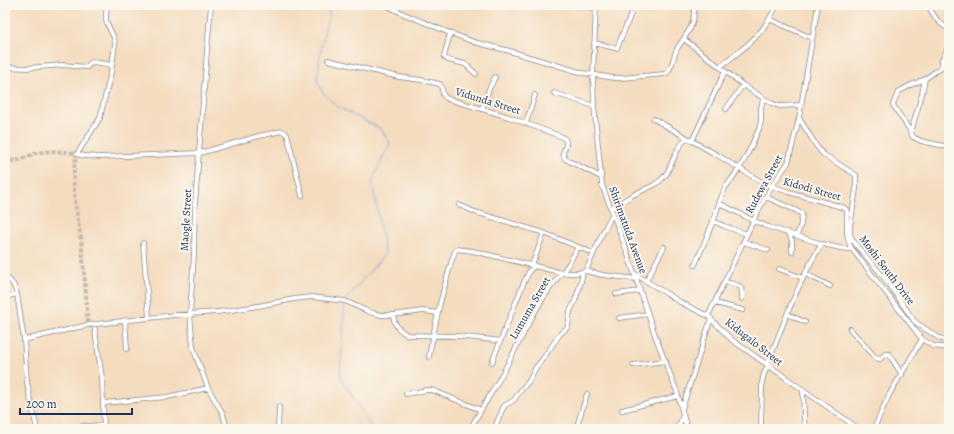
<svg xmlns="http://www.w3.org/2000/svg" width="954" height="434" font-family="Alegreya,serif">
	<rect width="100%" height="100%" fill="#fbf7ec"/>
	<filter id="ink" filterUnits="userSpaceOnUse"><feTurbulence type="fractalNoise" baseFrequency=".025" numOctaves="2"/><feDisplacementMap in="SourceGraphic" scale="8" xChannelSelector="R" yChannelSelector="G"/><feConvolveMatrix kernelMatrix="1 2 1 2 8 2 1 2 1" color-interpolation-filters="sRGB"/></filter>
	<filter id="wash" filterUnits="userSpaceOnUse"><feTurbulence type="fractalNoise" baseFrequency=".012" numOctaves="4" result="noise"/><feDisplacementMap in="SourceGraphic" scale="16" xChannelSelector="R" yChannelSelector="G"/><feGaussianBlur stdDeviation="0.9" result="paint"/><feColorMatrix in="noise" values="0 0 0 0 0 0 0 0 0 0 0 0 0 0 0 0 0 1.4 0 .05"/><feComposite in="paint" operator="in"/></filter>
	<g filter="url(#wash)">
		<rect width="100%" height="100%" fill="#f4dcbf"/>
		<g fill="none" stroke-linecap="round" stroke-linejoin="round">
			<path stroke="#73a3dd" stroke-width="1" d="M329,5V15L325,29L320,56L317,80L323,93L338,107L381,129L390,143L372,181L385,254L346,299
				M345,302L340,376L370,425L371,429"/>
		</g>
	</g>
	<g filter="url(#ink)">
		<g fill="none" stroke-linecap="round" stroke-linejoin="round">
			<path stroke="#c9b9ac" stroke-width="4" stroke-dasharray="4 2" stroke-linecap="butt" d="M5,162C10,161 16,161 21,159C25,158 29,156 33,154C45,150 65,151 77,154C69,183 77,210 81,239C84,268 86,296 88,325"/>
			<defs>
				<path id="street" d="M108,5L106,12V21L114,38L115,44L111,72L100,118L77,154L84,156L101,157L200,153L259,136L282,131C288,133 288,138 289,142L302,196
					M211,5L208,38L195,204L194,254L190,314L193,347L196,356L208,388L223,414L227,429
					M386,5L404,14L450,33L474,42L506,50L583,73L614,78H622L664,74L667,73C673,66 673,57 677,49C682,40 690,32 693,21C694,16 694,10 694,5
					M573,5L596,8
					M596,5L593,75L594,106L602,185L625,246L656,338L677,392L687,429
					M928,5C933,14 938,25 949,28
					M769,19L812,38
					M450,33L444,57L448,60L465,64L476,74
					M684,39L743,85L771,103L779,106L801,105
					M594,43L615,48H617L631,14
					M949,46L942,60V65L940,69L936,71L925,79L911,85L898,92L893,105L909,129L913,137L921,141L949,147
					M328,60L399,77L421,80L440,84C444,91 440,95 448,99L506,116L560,136L565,139L566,141V145L563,153L565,159L601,177
					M5,67L27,68L63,65L87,67L90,63L93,62L112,65
					M720,67C736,54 755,41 766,24C770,18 774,11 777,5
					M554,93L594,106
					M482,109L489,89L495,77
					M726,109L743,85
					M799,118L817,147L823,154L843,167L856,175V189L850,227V234L852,239L857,246L883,276L915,322L939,338L949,341
					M654,119L717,155L765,184L789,192L845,208L847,211C847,224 845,238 852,249L922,339L933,346L949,348
					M526,123L535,95
					M911,132L922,94L925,79
					M692,141L725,71
					M766,197L795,210L802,214L801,224L797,235
					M719,203L754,221L769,227L816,242L821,245
					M459,205L475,212L544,233L593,253
					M611,208L633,195L654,185L661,180L667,173L678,149L686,138
					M713,221L724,226L747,234
					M788,232L792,241V252
					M744,242L768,250
					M143,243L149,318
					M532,265L544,233
					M695,265L715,217L719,203L725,188L739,169L747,155L759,129L761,121V108L763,99
					M779,269L803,278
					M586,271L603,275L637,279
					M635,274L680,302L708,316L732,340L859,429
					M806,274L830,286
					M5,275L13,284L17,294L24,340L27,382L30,398L37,429
					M646,281L664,247
					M725,282C738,285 743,283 742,299
					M616,294L640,291
					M5,297L17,294
					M715,303L743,310
					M787,314L805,322
					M393,315C394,325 399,331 408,335L456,336L494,340L500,341
					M708,316L758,211L771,187L788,163L799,118L818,5
					M619,318L648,314
					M125,320L127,349
					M94,324L102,378L104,429
					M850,329L876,358L880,359L885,354H889L902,375
					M433,336L440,303L451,263L455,251L457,249L473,251L547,269L562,273L568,265L578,247
					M24,340L88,325L105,323L175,315L218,312L258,306L294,299L312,297L345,301L367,311L373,313L381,315H393L423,311L438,313
					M429,357L431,345L434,335
					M492,362L524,282L530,270L535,266
					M633,365L666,361
					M767,365C783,325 798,282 821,245L823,244C834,246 840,250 852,249
					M803,390L804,417L805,429
					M406,394L427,390H432L481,410
					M104,403L167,397L208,388
					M682,409L711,318
					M622,410L678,396
					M46,429L64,427L104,425
					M278,429L279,407
					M470,429C482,407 496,387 507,365C524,334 538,300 562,273H577L586,271L603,232L613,213
					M494,429L504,406L514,400L521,390L529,381L536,367L542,360L560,334L568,327L570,311L575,301L581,282L583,272
					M576,429L587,394
					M675,429L680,423L683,415
					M761,429L762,383C763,376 764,371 769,366
					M847,429L851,424
					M872,429L876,424L889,395L922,339"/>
			</defs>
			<use href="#street" stroke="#88868e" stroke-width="5.5"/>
			<use href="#street" stroke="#fff" stroke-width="4"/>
		</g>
	</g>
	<g text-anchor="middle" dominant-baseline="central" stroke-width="4" stroke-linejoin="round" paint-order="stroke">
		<g font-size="11" fill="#1b2f5e" stroke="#fbf7ec">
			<text transform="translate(488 101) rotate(17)">Vidunda Street</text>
			<text transform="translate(764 184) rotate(-61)">Rudewa Street</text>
			<text transform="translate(812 189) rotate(16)">Kidodi Street</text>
			<text transform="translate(186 220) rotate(-87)">Maogle Street</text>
			<text transform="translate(628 230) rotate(70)">Shirimatuda Avenue</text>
			<text transform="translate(887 270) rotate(53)">Moshi South Drive</text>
			<text transform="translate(530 308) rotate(-60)">Lumuma Street</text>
			<text transform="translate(754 342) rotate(38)">Kidugalo Street</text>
		</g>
	</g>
	<rect width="954" height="434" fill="none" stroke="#fbf7ec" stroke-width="20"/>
	<path d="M20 408v6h112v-6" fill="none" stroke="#1b2f5e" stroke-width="2"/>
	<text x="26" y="408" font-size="12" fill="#1b2f5e" stroke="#fbf7ec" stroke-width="3" paint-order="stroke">200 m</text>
</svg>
